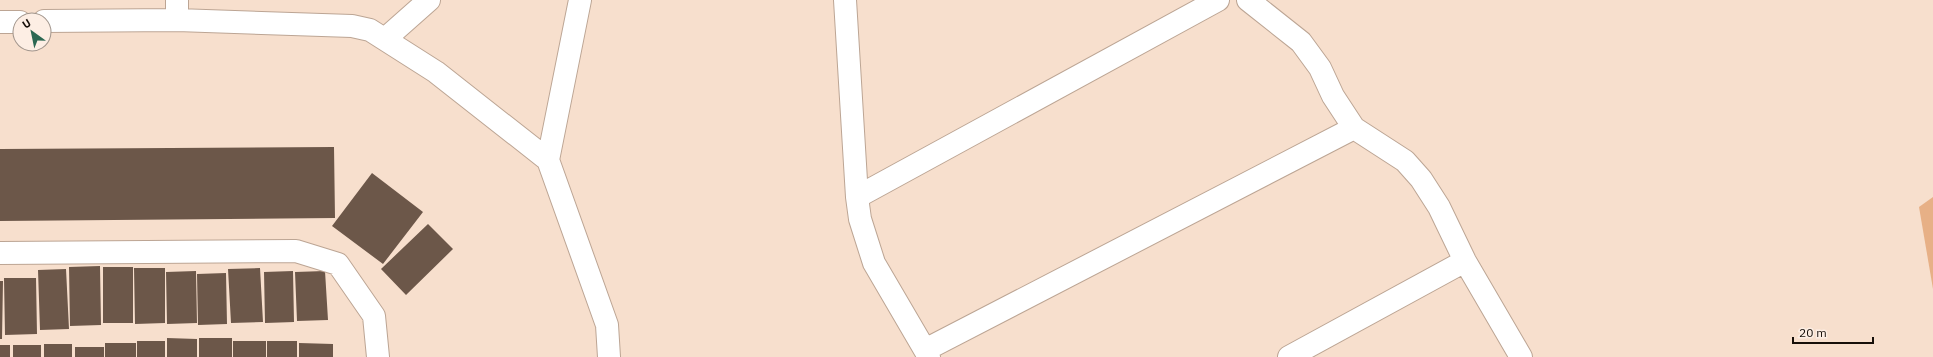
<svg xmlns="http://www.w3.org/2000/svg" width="1933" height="357" font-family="'IBM Plex Sans',sans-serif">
	<rect width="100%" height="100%" fill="#f7dfcd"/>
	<path fill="#e7b086" d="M1933,197V289L1919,207Z"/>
	<path fill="#6c5749" d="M334,147L335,218L0,221V149Z
		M372,173L423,212L383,264L332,226Z
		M428,224L453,249L406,295L381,269Z
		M100,266L101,325L70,326L69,267Z
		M103,267H133V323H103Z
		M134,268H165V323L135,324Z
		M260,268L263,322L231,323L228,269Z
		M66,269L69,329L40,330L38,270Z
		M196,271L197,323L167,324L166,272Z
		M293,271L294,322L265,323L264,272Z
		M325,271L328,320L297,321L295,272Z
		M226,273L227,324L198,325L197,274Z
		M4,278H36L37,334L5,335Z
		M0,281H3L2,339H0Z
		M167,338L197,339V357H167Z
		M199,338H232V357H199Z
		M137,341H165V357H137Z
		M233,341H266V357H233Z
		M267,341H297V357H267Z
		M105,343H136V357H105Z
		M299,343L333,344V357H299Z
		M44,344H72V357H44Z
		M0,345H10V357H0Z
		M13,345H41V357H13Z
		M75,347H104V357H75Z"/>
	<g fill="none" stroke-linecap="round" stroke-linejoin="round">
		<defs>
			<path id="street" d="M845,0L857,197L860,219L874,263L929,357
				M1248,0L1301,42L1320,68L1333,96L1354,128L1405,161L1421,179L1439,207L1465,261L1521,357
				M177,20V0
				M44,21L177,20L352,26L370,30L436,72L548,160L607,325L609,357
				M0,22H20
				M385,39L429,0
				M548,160L580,0
				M857,197L1218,0
				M0,253L296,251L338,264L374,316L378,357
				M925,350L1354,128
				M1289,357L1465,261"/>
		</defs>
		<use href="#street" stroke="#bca594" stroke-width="24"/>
		<use href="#street" stroke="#fff" stroke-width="22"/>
	</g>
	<g transform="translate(32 32) rotate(327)"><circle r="19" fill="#fdeee4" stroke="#a1958c"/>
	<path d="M0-3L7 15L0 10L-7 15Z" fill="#2c6852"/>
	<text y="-6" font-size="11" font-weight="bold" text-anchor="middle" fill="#160f09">U</text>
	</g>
	<path d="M1793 337v6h80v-6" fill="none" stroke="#160f09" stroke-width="2"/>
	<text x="1799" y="337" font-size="12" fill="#160f09" stroke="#fdeee4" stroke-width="3" paint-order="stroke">20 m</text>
</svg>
